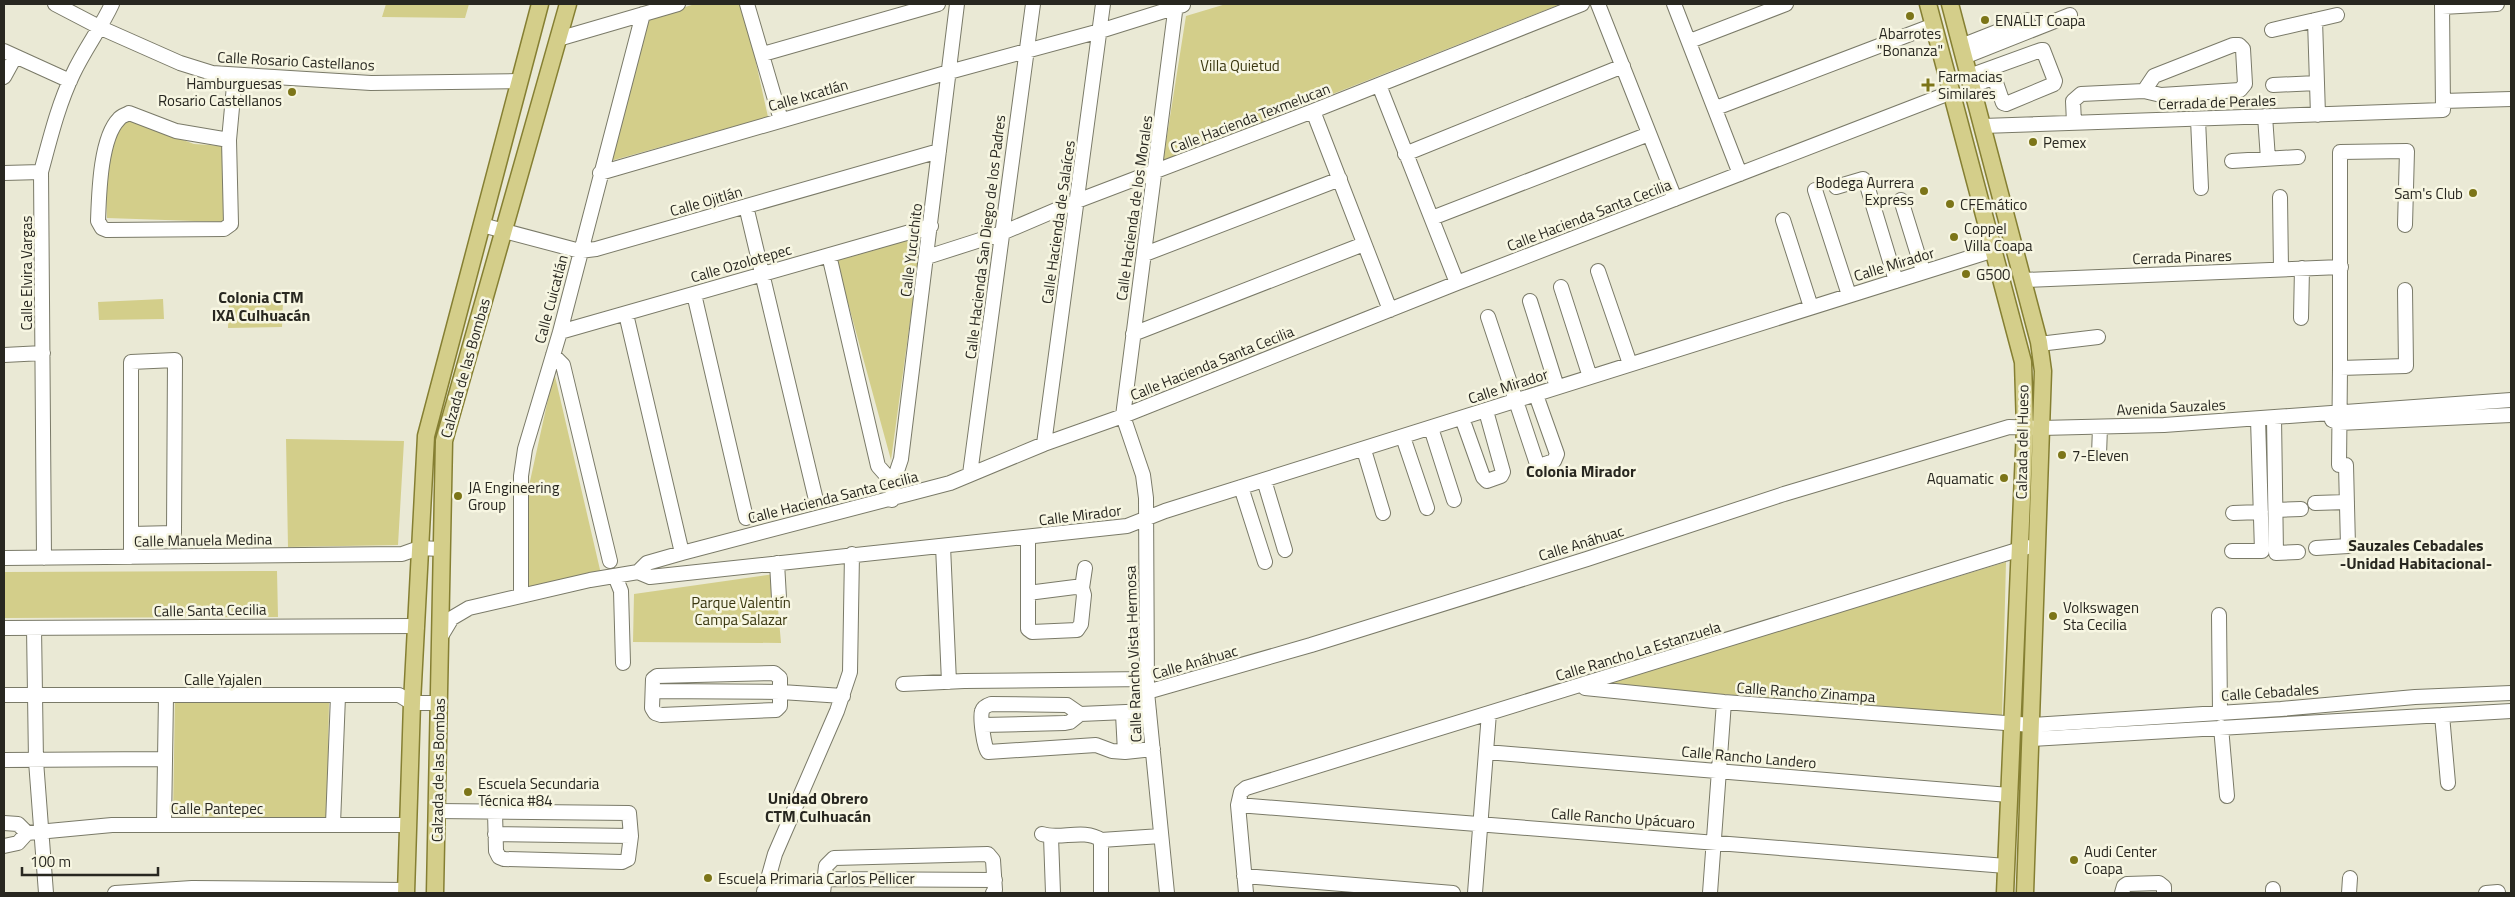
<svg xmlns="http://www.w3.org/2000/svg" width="2515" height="897" font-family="'Titillium Web',sans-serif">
	<rect width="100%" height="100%" fill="#eae9d5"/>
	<path fill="#d3ce8a" d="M386,4H469L465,18L382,17Z
		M695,4H743L768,117L607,162L646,19Z
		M1226,4H1561L1163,161L1186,16Z
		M131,121L194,144L223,146V222L107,218C105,180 108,160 121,124Z
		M919,235V256L891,460L836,259Z
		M163,299L164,319L99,320L98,302Z
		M229,301H283L282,327L228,328Z
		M554,372L601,574L526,589L525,504Z
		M286,439L404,441L398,545L288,547Z
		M2006,562L2002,718L1605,684Z
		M277,571L278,617L4,618V572Z
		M775,574L781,643L633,642L634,594Z
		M175,697L329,700L327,819L173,816Z"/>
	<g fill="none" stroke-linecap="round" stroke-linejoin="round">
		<defs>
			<path id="minor" d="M55,4L101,28L180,63L212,73L371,83L520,81
				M747,4L781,120
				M1598,4L1675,199
				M1674,4L1740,174
				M2442,7L2497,4
				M2315,20L2318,115
				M2272,30L2337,15
				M558,39L678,4
				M1690,41L1786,4
				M1961,46L2027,20
				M4,51L70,81
				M763,54L938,4
				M1964,57L2070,15
				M1969,76L2041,50H2043L2055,81L2054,84L2006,104L2003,103L1991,68
				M4,77L15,57
				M1379,85L1457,283
				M2273,85L2317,83
				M1972,86L1994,77
				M2443,101L2511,99
				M1716,108L1934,25
				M1313,111L1390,310
				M2265,116L2268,159
				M2198,119L2201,188
				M2074,123L2073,101L2081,94L2144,91L2161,95L2240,90L2245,84L2243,49L2239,45H2233L2154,76L2144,91
				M1983,126L2443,110L2442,4
				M229,140L176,131L129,113C126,115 121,116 119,119C100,138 99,195 98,221L102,228L107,230L224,229L231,224L229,140L235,75
				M1405,154L1623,66
				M2232,161L2298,157
				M4,173L41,172
				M600,173L949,72L1100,31L1183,5
				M1836,187L1863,179L1866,182L1896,281
				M1815,190L1849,295
				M2280,197L2281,269
				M1901,200L1923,271
				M746,206L816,500
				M1432,218L1649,134
				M1783,220L1811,307
				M482,225L580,251L596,249L939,151
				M2405,225L2407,151L2340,152V368L2406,366L2405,290
				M1145,254L1340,179
				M829,255L878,466L893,483
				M927,257L1002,233L1077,201L1313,111L1582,4
				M1598,271L1630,364
				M2023,280L2341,267
				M1561,287L1590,377
				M694,294L746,518
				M1530,301L1557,387
				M626,314L682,553
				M1488,317L1537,464L1542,465L1554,461L1557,454L1536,395
				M2301,318L2302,268
				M560,332L931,226
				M1133,334L1364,244
				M2039,344L2098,337
				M4,355L43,353
				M553,355L563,365L610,561
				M1462,418L1483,477L1487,481L1501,476L1503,472L1486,411
				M2274,418L2276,553L2298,552
				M2332,420L2339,423L2511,415
				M1431,428L1454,500
				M1403,437L1427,508
				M1044,444L1103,4
				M1364,450L1383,513
				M2099,455L2100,427
				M970,474L1033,4
				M1264,480L1285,550
				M1241,487L1265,562
				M892,500L893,483L901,459L957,4
				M2315,503L2347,502
				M2276,510L2301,509
				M2233,513L2261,512
				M943,546L949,682
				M2316,548L2348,546L2346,465H2339L2340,368
				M2232,551H2262L2258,419
				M131,557V362L175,360L174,533L131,534
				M4,558L402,554L419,548L441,549
				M44,558L41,172C50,139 58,105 73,74C84,50 101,28 112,4
				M777,563L779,598
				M638,572L650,577L1127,526L1165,511L1994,250
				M615,576L621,591L623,663
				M1082,588L1085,568
				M1028,593L1075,587L1082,588L1084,595L1081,624L1077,630L1032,632L1028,629V538
				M521,595V476L525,449L560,332L643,14
				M2219,615L2220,713
				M4,628L417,626
				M34,628L36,761L46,893
				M440,638L452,618L469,608L590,580L638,572L647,563L682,553L950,483L1044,444L1123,416L1457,283L1952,92
				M774,673L780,678V706L776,710L661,715L655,713L652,708L653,679L657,676Z
				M903,684L964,681L1147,679
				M1585,688L1724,702L2032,725L2281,709L2415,697L2511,693
				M653,691L781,692L843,696
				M1147,692L1311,645L1587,559L1784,494L2009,427L2041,428L2164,425L2511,400
				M4,695H399L412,703H439
				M1123,714L1125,752L1112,751L1096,745L988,752C984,748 980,718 982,711C983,707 988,705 991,704L1067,705L1080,714L1149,711
				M2442,715L2448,783
				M983,725L1065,723L1070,722L1080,714
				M2221,727L2227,796
				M2031,739L2511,711
				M1125,752L1153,749
				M1486,752L2009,795
				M4,760L164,759
				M1238,805L2006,866
				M437,811L629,813L631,836L628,859L622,862L504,859L499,857L496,851L495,812
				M4,823L18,824L27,833
				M164,824L166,696
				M333,824L338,696
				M495,834L631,836
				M1042,834C1060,840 1084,828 1101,840L1161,836
				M1051,837L1053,893
				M4,846L18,843L27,833L112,825H407
				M1244,876L1453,893
				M824,879L995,880
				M764,891L822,889
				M115,893L192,888L406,890
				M764,893L775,854L837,711L850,672L852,554
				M823,893L826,866L834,858L988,854L993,860L995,890L993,893
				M1101,893V840
				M1167,893L1147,692L1146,498L1143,475L1123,416L1176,4
				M1246,893L1238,805L1241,792L1246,788L2027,547
				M1475,893L1489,713
				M1710,893L1724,702
				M2122,893L2124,886L2127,884L2159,883L2164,887V893
				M2273,893V889
				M2349,893L2350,878
				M2486,893L2498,892"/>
			<path id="major" d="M1928,4L2023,362L2025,428L2005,893
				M1950,4L2039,342L2043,371L2025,893
				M406,893L412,703L426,436L540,4
				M435,893L444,441L568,4"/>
		</defs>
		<use href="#minor" stroke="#7a7a68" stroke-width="16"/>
		<use href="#major" stroke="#857f32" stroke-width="19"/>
		<use href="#minor" stroke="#fff" stroke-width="14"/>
		<use href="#major" stroke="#d4ce8a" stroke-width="16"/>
	</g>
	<g fill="#7c7518" stroke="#f7f6e2" stroke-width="2">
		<circle cx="1910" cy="16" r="5"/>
		<circle cx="1985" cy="20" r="5"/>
		<path d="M1925.5 77.5h5v5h5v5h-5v5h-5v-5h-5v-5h5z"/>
		<circle cx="292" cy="92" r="5"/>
		<circle cx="2033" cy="142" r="5"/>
		<circle cx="1924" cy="191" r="5"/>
		<circle cx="2473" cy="193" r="5"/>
		<circle cx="1950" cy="204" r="5"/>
		<circle cx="1954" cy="237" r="5"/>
		<circle cx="1966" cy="274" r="5"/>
		<circle cx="2062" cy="455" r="5"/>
		<circle cx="2004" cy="478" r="5"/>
		<circle cx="458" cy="496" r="5"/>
		<circle cx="2053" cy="616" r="5"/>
		<circle cx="468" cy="792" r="5"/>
		<circle cx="2074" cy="860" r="5"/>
		<circle cx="708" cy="878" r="5"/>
	</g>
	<g text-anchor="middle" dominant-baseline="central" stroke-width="5" stroke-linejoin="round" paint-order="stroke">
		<g font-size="15" fill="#282720" stroke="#f7f6e2" text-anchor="start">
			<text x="1995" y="20">ENALLT Coapa</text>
			<text x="1910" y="33" text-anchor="middle">Abarrotes<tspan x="1910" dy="17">"Bonanza"</tspan></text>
			<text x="1938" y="76">Farmacias<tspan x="1938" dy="17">Similares</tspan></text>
			<text x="282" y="83" text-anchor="end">Hamburguesas<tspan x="282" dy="17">Rosario Castellanos</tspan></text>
			<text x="2043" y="142">Pemex</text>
			<text x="1914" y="182" text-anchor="end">Bodega Aurrera<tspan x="1914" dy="17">Express</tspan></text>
			<text x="2463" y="193" text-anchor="end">Sam's Club</text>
			<text x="1960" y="204">CFEmático</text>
			<text x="1964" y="228">Coppel<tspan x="1964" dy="17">Villa Coapa</tspan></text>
			<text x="1976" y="274">G500</text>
			<text x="2072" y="455">7-Eleven</text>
			<text x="1994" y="478" text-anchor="end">Aquamatic</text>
			<text x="468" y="487">JA Engineering<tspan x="468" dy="17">Group</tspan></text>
			<text x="2063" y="607">Volkswagen<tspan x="2063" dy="17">Sta Cecilia</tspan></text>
			<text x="478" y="783">Escuela Secundaria<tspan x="478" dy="17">Técnica #84</tspan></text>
			<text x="2084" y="851">Audi Center<tspan x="2084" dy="17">Coapa</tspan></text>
			<text x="718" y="878">Escuela Primaria Carlos Pellicer</text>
		</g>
		<g font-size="15" fill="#282720" stroke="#f7f6e2">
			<text transform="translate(296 61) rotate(3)">Calle Rosario Castellanos</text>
			<text transform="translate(808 95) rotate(-16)">Calle Ixcatlán</text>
			<text transform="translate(2217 102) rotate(-2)">Cerrada de Perales</text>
			<text transform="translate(1250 118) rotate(-21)">Calle Hacienda Texmelucan</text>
			<text transform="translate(706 201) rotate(-16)">Calle Ojitlán</text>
			<text transform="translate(1134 208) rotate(-82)">Calle Hacienda de los Morales</text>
			<text transform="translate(1589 215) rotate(-21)">Calle Hacienda Santa Cecilia</text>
			<text transform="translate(1058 222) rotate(-82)">Calle Hacienda de Salaíces</text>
			<text transform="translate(985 237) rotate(-83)">Calle Hacienda San Diego de los Padres</text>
			<text transform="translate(911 250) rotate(-83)">Calle Yucuchito</text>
			<text transform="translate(2182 257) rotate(-2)">Cerrada Pinares</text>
			<text transform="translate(741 263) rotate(-16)">Calle Ozolotepec</text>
			<text transform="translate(1894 264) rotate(-17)">Calle Mirador</text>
			<text transform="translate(26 273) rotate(-90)">Calle Elvira Vargas</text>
			<text transform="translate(551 299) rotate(-75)">Calle Cuicatlán</text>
			<text transform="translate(1212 363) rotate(-22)">Calle Hacienda Santa Cecilia</text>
			<text transform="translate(465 368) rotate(-74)">Calzada de las Bombas</text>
			<text transform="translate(1508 386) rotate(-18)">Calle Mirador</text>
			<text transform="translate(2171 407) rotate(-3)">Avenida Sauzales</text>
			<text transform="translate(2022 442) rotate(-89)">Calzada del Hueso</text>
			<text transform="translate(833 497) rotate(-14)">Calle Hacienda Santa Cecilia</text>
			<text transform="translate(1080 515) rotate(-7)">Calle Mirador</text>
			<text transform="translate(203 540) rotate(-1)">Calle Manuela Medina</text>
			<text transform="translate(1581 543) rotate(-17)">Calle Anáhuac</text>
			<text transform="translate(210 610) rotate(-1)">Calle Santa Cecilia</text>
			<text transform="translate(1638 651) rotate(-17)">Calle Rancho La Estanzuela</text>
			<text transform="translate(1133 654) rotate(-92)">Calle Rancho Vista Hermosa</text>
			<text transform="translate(1195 662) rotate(-16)">Calle Anáhuac</text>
			<text x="223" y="679">Calle Yajalen</text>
			<text transform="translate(1806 692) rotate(4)">Calle Rancho Zinampa</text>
			<text transform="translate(2270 692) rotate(-4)">Calle Cebadales</text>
			<text transform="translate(1749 757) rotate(5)">Calle Rancho Landero</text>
			<text transform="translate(438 770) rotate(-89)">Calzada de las Bombas</text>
			<text x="217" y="808">Calle Pantepec</text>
			<text transform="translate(1623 818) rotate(4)">Calle Rancho Upácuaro</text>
		</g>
		<g font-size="15" fill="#3a3710" stroke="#f7f6e2">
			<text x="1240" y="65">Villa Quietud</text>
			<text x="741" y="602">Parque Valentín<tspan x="741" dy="17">Campa Salazar</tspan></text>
		</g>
		<g font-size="16" font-weight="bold" fill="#282720" stroke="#f7f6e2">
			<text x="261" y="297">Colonia CTM<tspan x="261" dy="18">IXA Culhuacán</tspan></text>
			<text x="1581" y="471">Colonia Mirador</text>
			<text x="2416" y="545">Sauzales Cebadales<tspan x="2416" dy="18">-Unidad Habitacional-</tspan></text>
			<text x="818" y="798">Unidad Obrero<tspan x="818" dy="18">CTM Culhuacán</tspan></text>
		</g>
	</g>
	<rect width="2515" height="897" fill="none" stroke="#282720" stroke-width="10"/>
	<path d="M22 867v8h136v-8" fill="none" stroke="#282720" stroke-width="2.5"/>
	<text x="30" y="867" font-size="15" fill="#282720" stroke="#f7f6e2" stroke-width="4" paint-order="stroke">100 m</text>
</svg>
